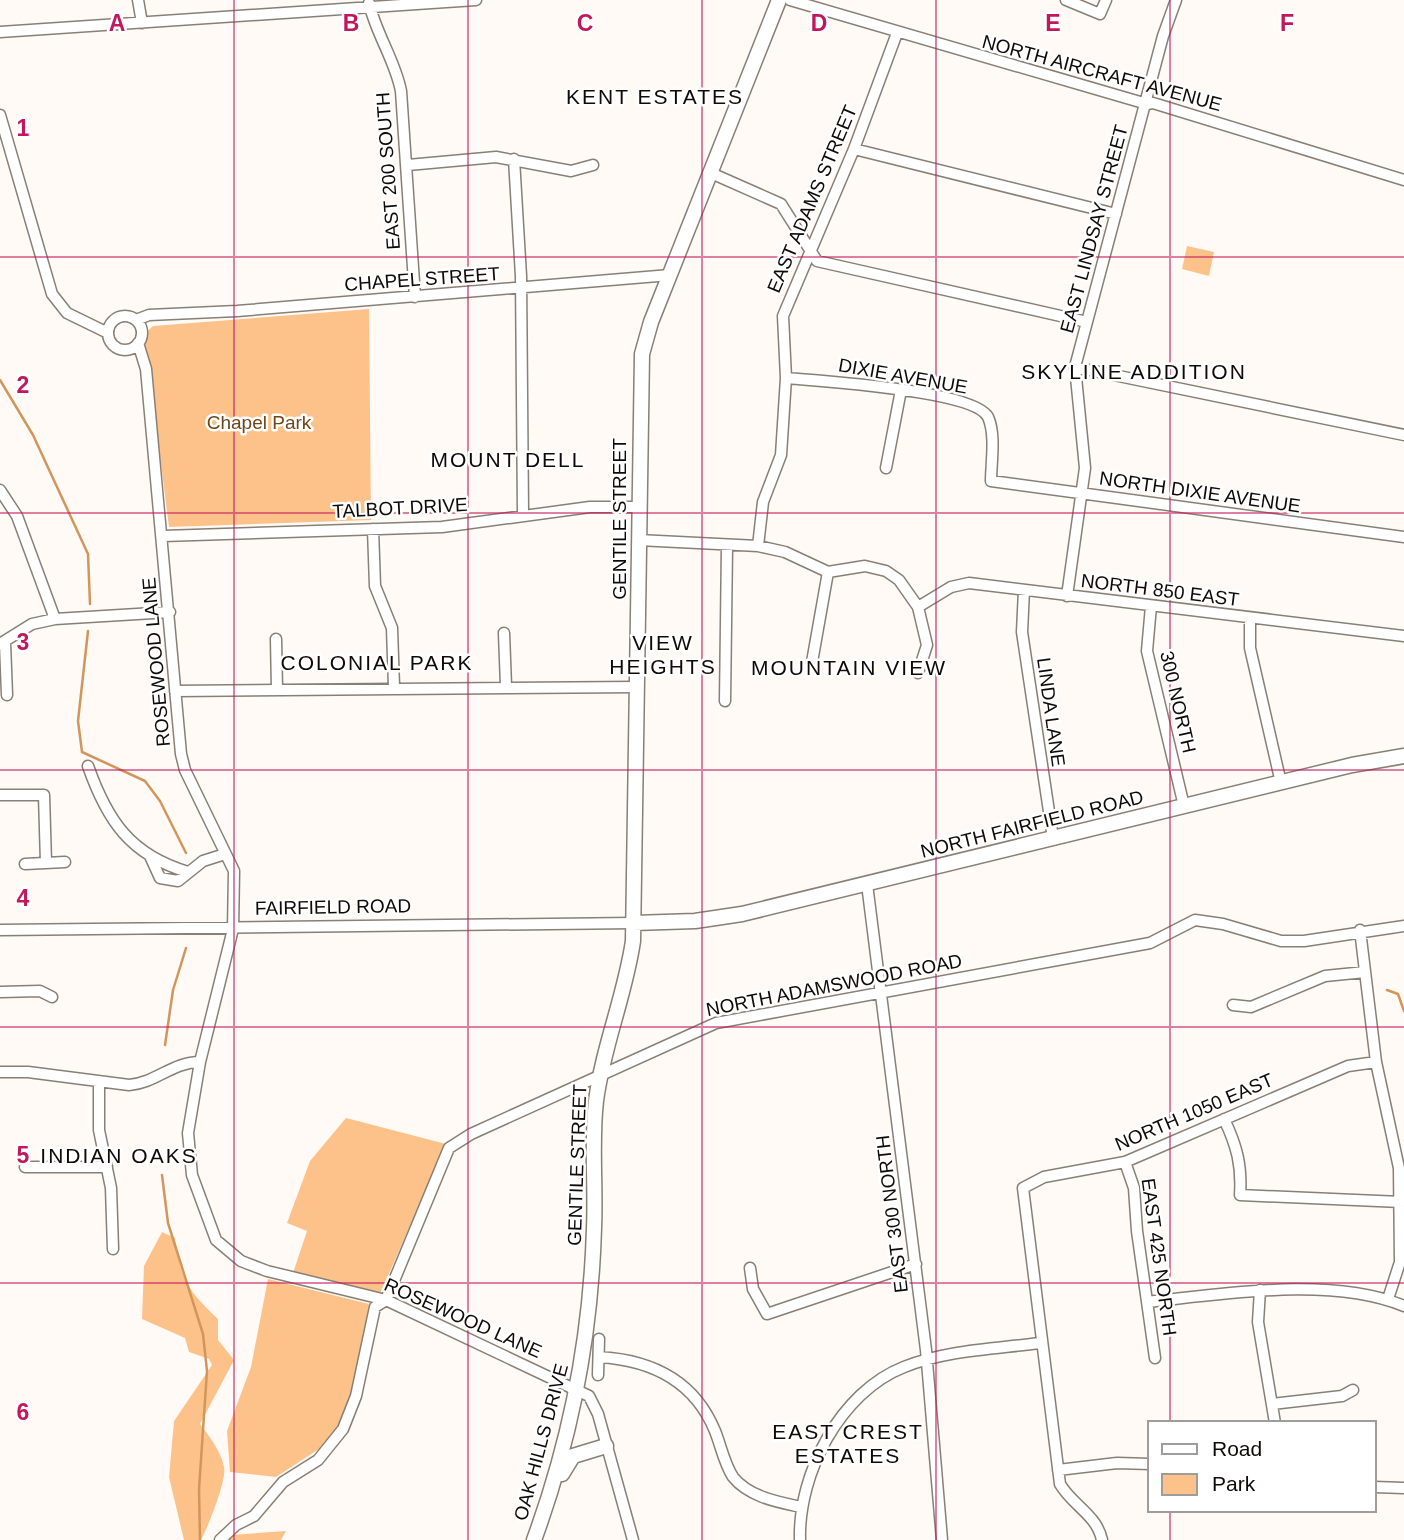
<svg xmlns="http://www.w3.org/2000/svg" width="1404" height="1540" font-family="Helvetica,sans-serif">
	<rect width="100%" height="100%" fill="#fffaf6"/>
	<path fill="#fdc28a" d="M1187,246L1214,252L1209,276L1182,269Z
		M369,309L371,520L169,527L149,369L140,344L142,336L153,326Z
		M346,1118L446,1144L380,1294L293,1273L307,1231L287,1223L310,1161Z
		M162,1232L175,1238C181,1281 187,1289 218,1319V1340L234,1360L200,1424C209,1436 221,1451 224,1467C227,1480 208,1527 201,1540H184L169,1477L174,1421L212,1365L209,1359L189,1352L185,1338L142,1319L144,1266Z
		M268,1279L369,1304L356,1381L338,1427L328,1443L276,1477L230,1472L227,1431L251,1367Z
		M286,1531L281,1540H225L231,1535Z"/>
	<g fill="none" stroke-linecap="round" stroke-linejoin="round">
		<path stroke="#d1965b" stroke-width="2.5" d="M0,380L33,435L88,554L90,604
			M88,631L78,721L82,752L145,781L160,801L186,853
			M1387,990L1398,994L1404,1011
			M165,1045L173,990L186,948
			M162,1175L168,1223L203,1334L207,1371L199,1489L200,1540"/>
		<defs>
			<path id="minor" d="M138,0L142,23
				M790,0L1147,104L1153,103L1404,180
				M1066,0L1100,14L1106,0
				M369,3C376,34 395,60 401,91L415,297
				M0,32L476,0
				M0,115L52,294L67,313L108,333
				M854,149L1116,214
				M514,159L521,276L523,514
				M408,165L496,157L571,171L593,165
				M711,173L781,204L817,261L1087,322
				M108 333a17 17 0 1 1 34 0a17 17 0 1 1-34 0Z
				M136,320L149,315L237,311L670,275
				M138,343L146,369L181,754L185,770L234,871L233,929L200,1062L188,1133L192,1175L216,1240L241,1261L267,1271L386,1300L589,1396L598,1414L633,1540
				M1075,367L1404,435
				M786,378C819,381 974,390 988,417C996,435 991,463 991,481L1404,537
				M886,468L901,390
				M0,490L17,516L55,619
				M373,529L375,586L392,628L394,687
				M163,536L442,527L590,507H638
				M638,540L758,546L785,552L828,572L865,566L886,571L899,580L918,607L927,645L918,673
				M758,546L763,502L781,455L786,378L783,316L854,149L897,33
				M1024,590L1022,632L1053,838
				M1067,596L1085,468L1075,367L1163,36L1176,0
				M1151,606L1147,651L1184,806
				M918,607L951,587L969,583L1404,636
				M1250,619V648L1281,783
				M504,633L506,686
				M276,639L277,690
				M5,643L7,695
				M0,644L32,624L55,619L170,612
				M812,662L828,572
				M175,691L637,687
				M725,701L727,546
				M88,766C107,820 130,855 188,872
				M0,795H44L46,863
				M150,856L160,878L178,881L203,861L225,854
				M25,864L65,862
				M867,884L926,1350L942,1540
				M0,930L634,923
				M1360,930L1376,1062L1399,1168L1400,1262L1388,1299
				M0,992L40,991L52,997
				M1233,1005L1251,1007L1325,976L1365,972
				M0,1072H28L129,1085C156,1083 172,1062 200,1062
				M99,1082V1130L111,1188L113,1249
				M1224,1119C1237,1146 1242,1166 1240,1195L1401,1202
				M1125,1162L1134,1188L1137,1231L1155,1358
				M25,1167H107
				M750,1268L753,1289L767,1314L916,1264
				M1260,1290L1258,1322L1275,1423
				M1147,1302C1224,1294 1331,1276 1404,1306
				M599,1357C651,1360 694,1380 715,1431C721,1446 724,1463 733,1477C749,1497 778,1502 801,1507
				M598,1375L599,1339
				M1272,1404L1342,1396L1353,1390
				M1058,1470L1117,1463L1150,1464
				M1374,1487L1404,1488
				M220,1540L236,1525L254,1516L283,1482L318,1460L343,1429L356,1396L375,1307L386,1300L449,1148L471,1134L716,1023L1150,943L1195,920L1223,924L1281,941H1304L1404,926
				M800,1540C798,1474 840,1392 904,1367C947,1350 995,1349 1040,1343
				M1102,1540C1097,1515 1072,1505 1060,1484L1023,1188L1044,1177L1125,1162L1348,1066L1376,1062"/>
			<path id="major" d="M634,923L695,921L742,914L1352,765L1404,756
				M562,1474L573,1456L606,1446
				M534,1540C571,1439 591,1336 594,1228C596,1186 591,1143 596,1101C603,1046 625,996 633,941L642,354L651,322L779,0"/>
		</defs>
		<use href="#minor" stroke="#897f75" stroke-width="13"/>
		<use href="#major" stroke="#897f75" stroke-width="17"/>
		<use href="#minor" stroke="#fff" stroke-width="10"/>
		<use href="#major" stroke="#fff" stroke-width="14"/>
	</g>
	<path fill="none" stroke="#c2185b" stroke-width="2" stroke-opacity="0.55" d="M234,0V1540M468,0V1540M702,0V1540M936,0V1540M1170,0V1423M0,257H1404M0,513H1404M0,770H1404M0,1027H1404M0,1283H1404M1170,1510V1540"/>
	<g text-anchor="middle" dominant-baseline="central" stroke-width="5" stroke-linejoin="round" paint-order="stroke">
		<g font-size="19" fill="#0e0a07" stroke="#fff">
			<text transform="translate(1102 73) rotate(15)">NORTH AIRCRAFT AVENUE</text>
			<text transform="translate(388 171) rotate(-94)">EAST 200 SOUTH</text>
			<text transform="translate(812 199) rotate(-67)">EAST ADAMS STREET</text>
			<text transform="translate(1094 229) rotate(-75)">EAST LINDSAY STREET</text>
			<text transform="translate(422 279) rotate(-4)">CHAPEL STREET</text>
			<text transform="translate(903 376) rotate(10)">DIXIE AVENUE</text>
			<text transform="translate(1200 492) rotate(8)">NORTH DIXIE AVENUE</text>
			<text transform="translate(400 508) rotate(-3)">TALBOT DRIVE</text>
			<text transform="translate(619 519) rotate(-90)">GENTILE STREET</text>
			<text transform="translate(1160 590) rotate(7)">NORTH 850 EAST</text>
			<text transform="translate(156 662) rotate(-95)">ROSEWOOD LANE</text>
			<text transform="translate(1178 702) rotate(77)">300 NORTH</text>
			<text transform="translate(1051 712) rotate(82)">LINDA LANE</text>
			<text transform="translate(1032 824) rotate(-14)">NORTH FAIRFIELD ROAD</text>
			<text transform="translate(333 907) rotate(-1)">FAIRFIELD ROAD</text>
			<text transform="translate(834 985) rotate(-11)">NORTH ADAMSWOOD ROAD</text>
			<text transform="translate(1194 1112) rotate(-23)">NORTH 1050 EAST</text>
			<text transform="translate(577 1165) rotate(-88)">GENTILE STREET</text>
			<text transform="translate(892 1214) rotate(-97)">EAST 300 NORTH</text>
			<text transform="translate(1159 1257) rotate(82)">EAST 425 NORTH</text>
			<text transform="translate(463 1318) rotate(24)">ROSEWOOD LANE</text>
			<text transform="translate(541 1442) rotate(-75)">OAK HILLS DRIVE</text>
		</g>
		<g font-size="19" fill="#6e461a" stroke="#fff">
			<text x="259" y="422">Chapel Park</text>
		</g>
		<g font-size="21" letter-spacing="2" fill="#0e0a07" stroke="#fff">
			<text x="655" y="96">KENT ESTATES</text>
			<text x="1134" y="371">SKYLINE ADDITION</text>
			<text x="508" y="459">MOUNT DELL</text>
			<text x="663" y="642">VIEW<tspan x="663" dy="24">HEIGHTS</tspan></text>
			<text x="377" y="662">COLONIAL PARK</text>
			<text x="849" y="667">MOUNTAIN VIEW</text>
			<text x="119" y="1155">INDIAN OAKS</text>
			<text x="848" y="1431">EAST CREST<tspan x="848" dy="24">ESTATES</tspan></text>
		</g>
	</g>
	<g font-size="23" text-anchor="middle" font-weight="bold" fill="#c2185b" stroke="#fff" stroke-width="5" stroke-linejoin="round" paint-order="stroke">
		<text x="117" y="31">A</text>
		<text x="351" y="31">B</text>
		<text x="585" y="31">C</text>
		<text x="819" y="31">D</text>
		<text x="1053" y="31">E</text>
		<text x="1287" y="31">F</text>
		<text x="23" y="136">1</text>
		<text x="23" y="393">2</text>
		<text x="23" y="650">3</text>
		<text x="23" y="906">4</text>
		<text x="23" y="1163">5</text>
		<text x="23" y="1420">6</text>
	</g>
	<rect x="1148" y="1421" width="228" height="91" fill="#ffffff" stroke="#9f9d9c" stroke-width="2"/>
	<rect x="1162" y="1444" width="35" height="10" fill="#ffffff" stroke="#9f9d9c" stroke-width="2"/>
	<text x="1212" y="1456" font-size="21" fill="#0e0a07">Road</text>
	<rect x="1162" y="1474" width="35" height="21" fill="#fdc28a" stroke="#9f9d9c" stroke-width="2"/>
	<text x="1212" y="1491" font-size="21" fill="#0e0a07">Park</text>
</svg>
